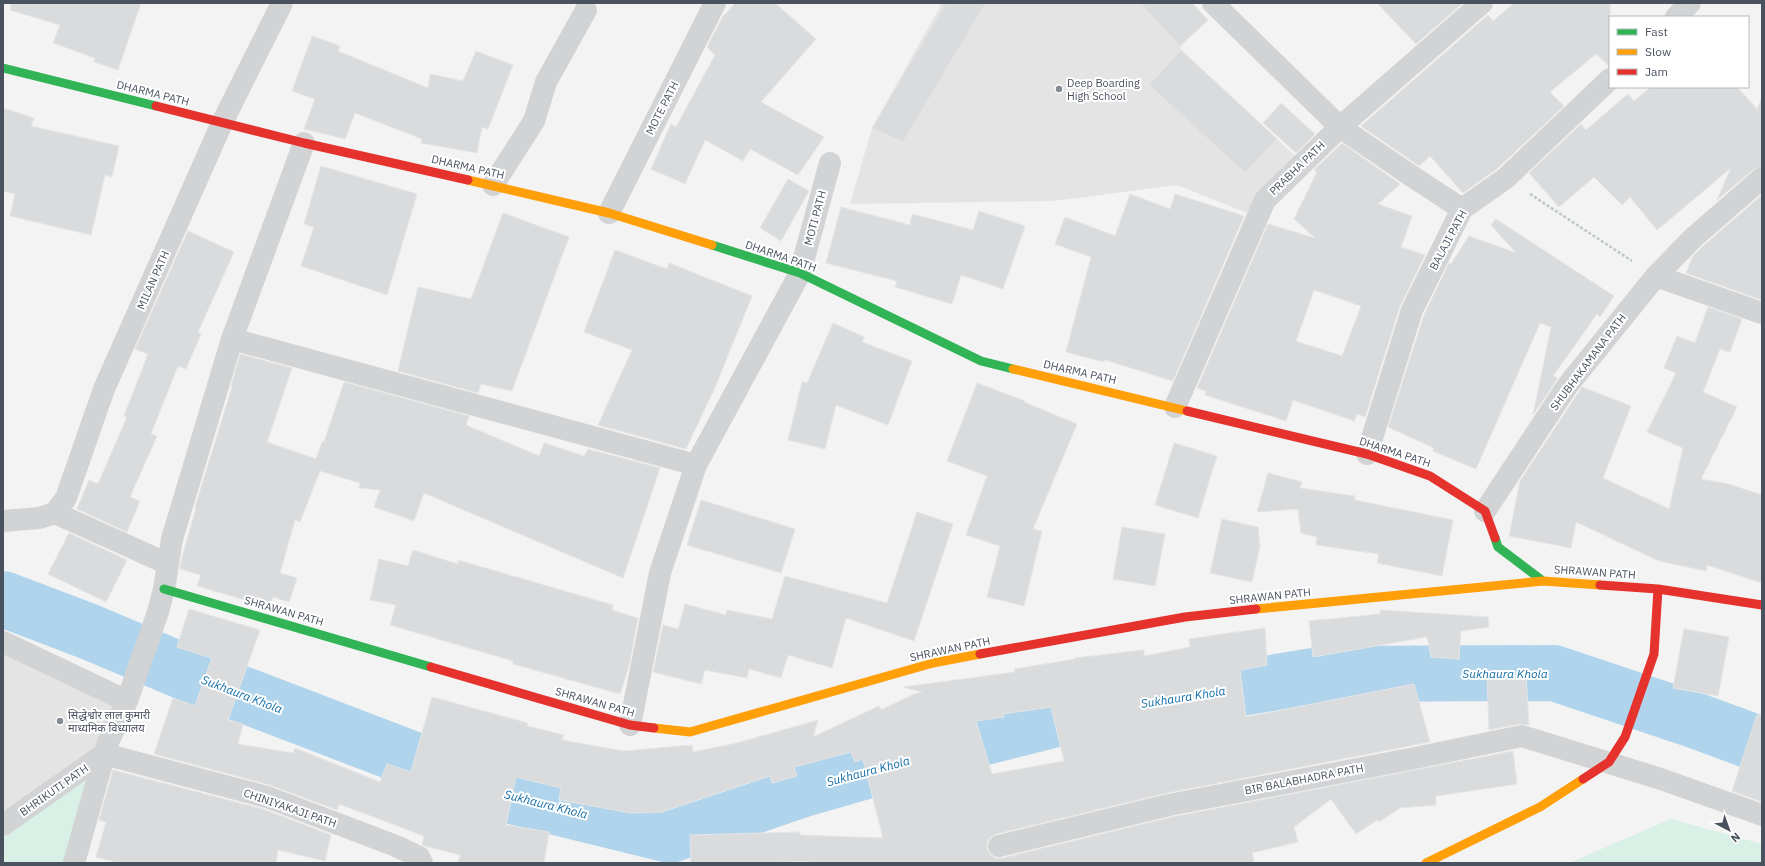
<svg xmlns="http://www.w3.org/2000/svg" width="1765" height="866" font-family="'IBM Plex Sans','Noto Sans Devanagari',sans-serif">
	<rect width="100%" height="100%" fill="#f3f3f3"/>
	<path fill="#e5e4e5" d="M942,3H1192L1208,20L1181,46V50L1303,163L1257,217L1177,185L1054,201L850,204L872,128Z
		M3,642L127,701L108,742L3,824Z"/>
	<path fill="#d9f0e6" d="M108,742L74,863H3V824Z
		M1671,819L1762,844V863H1569Z"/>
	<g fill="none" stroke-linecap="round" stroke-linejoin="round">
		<path stroke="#afd4ec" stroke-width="56" d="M3,599L90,632L189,674L503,794L670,835L803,789L977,739L1068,716L1326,674L1554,673L1694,720L1762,745"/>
	</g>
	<path fill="#dadbdd" stroke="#e4e5e6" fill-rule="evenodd" d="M11,3H141L118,70L94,62L95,58L53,43L60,25L10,10Z
		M735,3H775L816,39L761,102L824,137L798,175L750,149L743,161L705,140L685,184L651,169L671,124L676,127L715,55L707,47L724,14L725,15Z
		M946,3H986L903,142L872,128Z
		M1140,3H1192L1208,20L1180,46Z
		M1377,3H1463L1416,44Z
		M1514,3H1610V67L1596,54L1550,92L1564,106L1498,168L1463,193L1430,156L1419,166L1361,126L1488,15L1493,21Z
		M312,36L340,46L338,51L428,88L430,74L463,81L476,51L513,65L488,129L482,127L477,153L421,143L422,139L355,113L345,139L304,129L315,99L292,91Z
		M1181,50L1277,139L1245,173L1149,85Z
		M1651,87H1737L1757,109L1762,98V166L1754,169L1717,200L1731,168L1657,230L1630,197L1622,205L1594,177L1559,207L1529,173L1581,124L1586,130L1628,94L1634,101Z
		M1281,103L1315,134L1296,153L1263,123Z
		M3,108L34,118L31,126L119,146L112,177L105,175L91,235L10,216L15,194L3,191Z
		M1342,143L1400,184L1378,204L1412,216L1401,247L1425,255L1400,306L1365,417L1357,414L1354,421L1293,400L1286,421L1205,395L1206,391L1197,388L1268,224L1315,238L1294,219L1317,172L1314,170ZM1314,290L1361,306L1342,356L1296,341Z
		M321,166L417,194L387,295L301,266L314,227L304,224Z
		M788,179L809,191L781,241L760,228Z
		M1130,194L1170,209L1175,194L1244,216L1173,381L1105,360L1104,362L1066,352L1091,257L1055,244L1065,217L1115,236Z
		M1762,195V300L1686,273L1693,256L1702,247Z
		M841,207L910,225L912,214L973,230L979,211L1025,226L1003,289L961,275L952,304L895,287L897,281L826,263Z
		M503,213L569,237L512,391L481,384L478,393L398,371L418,287L471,299Z
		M1496,219L1614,296L1600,317L1597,314L1553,376L1558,378L1533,415L1551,327L1540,323L1476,469L1433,451L1434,448L1388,427L1424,315L1449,263L1451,264L1469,236L1516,253L1491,225Z
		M188,231L234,252L198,332L201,334L186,369L178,366L151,434L157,436L130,497L140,501L127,532L77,509L89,480L98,484L127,417L124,416L148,354L135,349Z
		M615,250L667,269L669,263L752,296L716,385L686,449L598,425L632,350L584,332Z
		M1708,307L1742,319L1730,352L1720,349L1703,392L1737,407L1701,479L1729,484L1762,495V583L1707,565L1706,571L1659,561L1576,522L1571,548L1509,536L1520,481L1582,387L1631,406L1603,478L1669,509L1683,448L1647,432L1676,373L1664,368L1677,336L1695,343Z
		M833,323L864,337L862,342L912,361L888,425L836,405L825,449L788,440L802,382L807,383Z
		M240,354L292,368L267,442L316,459L322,442H324L344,382L469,416L466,425L539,456L544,443L584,456L588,449L660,468L623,578L424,493L414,521L374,507L380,490L359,488L360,483L320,471L300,522L295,520L280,573L297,578L289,602L273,597L269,607L197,586L201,575L180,569L181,561L196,508L195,507L232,387L231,386Z
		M977,383L1025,401L1024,402L1077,424L1033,529L1042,531L1024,606L987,597L1000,546L966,535L987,476L947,461Z
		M1174,443L1217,456L1198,518L1155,505Z
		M1268,473L1302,482L1300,488L1355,496V500L1453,520L1442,576L1377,563L1379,554L1316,545L1317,537L1301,533L1298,509L1257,512Z
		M701,500L795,529L781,573L687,545Z
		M917,512L953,524L914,641L846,618L832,668L788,655L781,678L749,669L747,678L705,670L701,684L653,672L663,625L678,629L685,604L726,615L727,610L772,619L785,576L887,603Z
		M1222,519L1258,527L1260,546L1252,582L1210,573Z
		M1122,527L1165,534L1155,586L1113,579Z
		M69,533L127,560L106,602L48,574Z
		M413,550L458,564V560L613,605L612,610L638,618L629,666L620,694L513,664V661L390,625L396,605L370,600L379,559L408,566Z
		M189,609L260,630L228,720L243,724L238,744L293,753L295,748L380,782L387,764L411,772L432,697L528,723L527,726L564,735L562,740L623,751L692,745L693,752L737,743L818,720L813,737L879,706L881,710L912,695L922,692L903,687L1015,672L1014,669L1075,659V658L1144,650V656L1190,647L1189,639L1265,628L1267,665L1240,670L1246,717L1414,684L1430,742L1167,793L996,834L991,837L987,842V849L990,854L995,858H1002L1172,817L1513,751L1517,784L1436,796V805L1400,808L1379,822L1377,820L1356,834L1331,799L1294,827L1298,842L1252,853L1254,863H809V861L760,863H691L690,835L800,832V835L883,838L863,759L855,762L851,752L794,767L797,776L772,783L770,776L662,812L631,813L559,800L561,788L516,777L506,825L549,832L544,863H458L460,855L422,845L424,836L339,804L337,810L270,785L154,754L173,698L195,706L212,658L177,647ZM1051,707L1064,761L992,774L976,721L1004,717L1003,714Z
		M1380,610L1488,617L1489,627L1461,631L1459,659L1431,657L1427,637L1313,657L1309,621L1380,614Z
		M1684,629L1729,637L1718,696L1673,688Z
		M1526,675L1529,725L1519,724L1489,730L1487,677Z
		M1757,715L1762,716V802L1732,791Z
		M113,770L263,809L331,835L325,861L278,850L276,863H119L96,857L106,822L99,820Z"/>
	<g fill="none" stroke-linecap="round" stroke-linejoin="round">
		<path stroke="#bdc8c6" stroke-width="2.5" stroke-dasharray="3 2" stroke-linecap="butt" d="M1530,194L1632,261"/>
		<path stroke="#d1d3d5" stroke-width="22" d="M1213,3L1340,127L1407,173L1462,209
			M1676,17L1690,3
			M493,185L534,121L546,82L586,10
			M609,213L715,3
			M1656,276L1762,313
			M232,339L696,465
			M1175,407L1265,200L1340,127L1482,3
			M1367,454L1412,310L1462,209L1506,178L1610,79
			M1485,511L1568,385L1656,276L1693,238L1762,178
			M55,513L168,564
			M3,521L39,518L55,513L66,498L104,389L222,123L282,3
			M3,642L127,701
			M630,725L660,573L696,465L800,273L830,163
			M3,825L104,754L267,797L396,846L419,857L422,863
			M999,846L1169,805L1415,758L1522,736L1661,779L1762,815
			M74,863L108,742L127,701L158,612L164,589L172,539L232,339L304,143"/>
		<path stroke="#30b455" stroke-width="9" d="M3,68L156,106
			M712,245L800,273L981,361L1013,369
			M1495,538L1498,547L1543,581
			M164,589L431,667"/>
		<path stroke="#ff9f0a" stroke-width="9" d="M468,180L609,213L712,245
			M1013,369L1187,411
			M1256,609L1543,581L1600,585
			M654,728L690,732L933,663L980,654
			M1426,863L1540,807L1583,779"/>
		<path stroke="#e5322d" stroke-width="9" d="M156,106L304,143L468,180
			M1187,411L1367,454L1430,476L1485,511L1495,538
			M1600,585L1658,589L1762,605
			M980,654L1185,617L1256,609
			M431,667L630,725L654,728
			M1583,779L1609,762L1625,737L1654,654L1658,589"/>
	</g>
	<g fill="#858a93" stroke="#fff" stroke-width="1.5">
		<circle cx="1059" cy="89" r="4"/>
		<circle cx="60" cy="721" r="4"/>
	</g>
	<g text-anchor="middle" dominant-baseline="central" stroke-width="4" stroke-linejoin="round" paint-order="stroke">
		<g font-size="11" fill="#4a515f" stroke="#fff" text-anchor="start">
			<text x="1067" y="83">Deep Boarding<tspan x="1067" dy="13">High School</tspan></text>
			<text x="68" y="715">सिद्धेश्वोर लाल कुमारी<tspan x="68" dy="13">माध्यमिक विध्यालय</tspan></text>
		</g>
		<g font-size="11" fill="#4a515f" stroke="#fff">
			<text transform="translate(153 93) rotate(14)">DHARMA PATH</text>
			<text transform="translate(662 108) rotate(-63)">MOTE PATH</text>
			<text transform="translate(468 167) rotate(13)">DHARMA PATH</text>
			<text transform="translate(1297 168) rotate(-44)">PRABHA PATH</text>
			<text transform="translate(815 218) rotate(-75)">MOTI PATH</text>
			<text transform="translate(1448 240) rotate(-62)">BALAJI PATH</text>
			<text transform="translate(781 256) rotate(19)">DHARMA PATH</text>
			<text transform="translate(153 280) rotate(-66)">MILAN PATH</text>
			<text transform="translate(1588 362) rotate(-53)">SHUBHAKAMANA PATH</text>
			<text transform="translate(1080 372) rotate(13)">DHARMA PATH</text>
			<text transform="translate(1395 452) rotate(18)">DHARMA PATH</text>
			<text transform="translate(1595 572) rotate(4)">SHRAWAN PATH</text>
			<text transform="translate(1270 596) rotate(-6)">SHRAWAN PATH</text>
			<text transform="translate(284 611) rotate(16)">SHRAWAN PATH</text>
			<text transform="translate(950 649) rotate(-12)">SHRAWAN PATH</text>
			<text transform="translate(595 702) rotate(16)">SHRAWAN PATH</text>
			<text transform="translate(1304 779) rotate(-11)">BIR BALABHADRA PATH</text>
			<text transform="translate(54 790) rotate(-35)">BHRIKUTI PATH</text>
			<text transform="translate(290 808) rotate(19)">CHINIYAKAJI PATH</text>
		</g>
		<g font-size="12" font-style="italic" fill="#126da9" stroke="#fff">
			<text x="1505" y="673">Sukhaura Khola</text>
			<text transform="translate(242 694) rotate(21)">Sukhaura Khola</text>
			<text transform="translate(1183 697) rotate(-9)">Sukhaura Khola</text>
			<text transform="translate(868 771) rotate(-15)">Sukhaura Khola</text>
			<text transform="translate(546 804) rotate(14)">Sukhaura Khola</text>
		</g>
	</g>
	<rect width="1765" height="866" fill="none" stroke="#4a515f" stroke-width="8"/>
	<rect x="1609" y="16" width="140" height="72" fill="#ffffff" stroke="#b7b9bf"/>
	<rect x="1617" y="29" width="20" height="6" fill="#30b455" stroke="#b7b9bf"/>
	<text x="1645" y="36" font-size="12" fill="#4a515f">Fast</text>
	<rect x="1617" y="49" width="20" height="6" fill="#ff9f0a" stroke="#b7b9bf"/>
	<text x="1645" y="56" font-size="12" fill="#4a515f">Slow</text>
	<rect x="1617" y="69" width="20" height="6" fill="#e5322d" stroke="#b7b9bf"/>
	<text x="1645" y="76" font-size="12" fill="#4a515f">Jam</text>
	<g transform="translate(1729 830) rotate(139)" stroke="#ffffff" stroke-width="3" paint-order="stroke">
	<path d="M0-3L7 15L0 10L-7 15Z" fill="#4a515f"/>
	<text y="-6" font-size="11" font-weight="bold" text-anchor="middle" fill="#4a515f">N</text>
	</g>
</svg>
